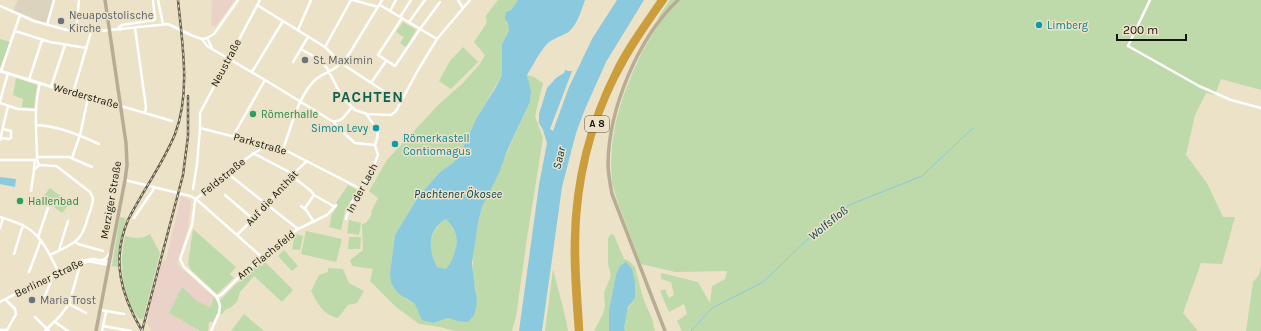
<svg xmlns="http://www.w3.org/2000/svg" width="1261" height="331" font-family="Karla,sans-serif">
	<rect width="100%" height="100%" fill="#ebe2c7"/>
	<path fill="#ead2c9" d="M212,0H235L215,27L211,25Z
		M181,196L190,200L191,203L188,228L177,264L213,296L212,305L209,307H208L197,301L182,288L169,313L199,331H151L147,323L151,303L162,261L166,260Z"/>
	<path fill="#dcd3be" d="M18,0H53L46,24L13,10Z"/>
	<path fill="#bedaab" d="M498,0H518L511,10L506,12L509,31L502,44V75L477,117L461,152L454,162L440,172L418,197L395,235L390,273L406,299L415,304L433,323L448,318L457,321L477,298C469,268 474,237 482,207L530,102L531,91L527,75L534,77L543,83L535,116L543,138L527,238L516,317L512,331H455L440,327L419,324L396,307L370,281L373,269L352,266L350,260L363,250L362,224L366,223L372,214L371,212L378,198L369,191L387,160L440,103L462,84L480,64L485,55L474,42L486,24L487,19L485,17Z
		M670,0H1261V90L1221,79L1215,95L1206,93L1195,115L1186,155L1207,183L1223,217H1235L1222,264L1201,263L1183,313L1198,331H682L677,321L687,314L684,304L669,312L660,291L665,289L669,298L674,295L671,282L661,279V273L698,282L710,303L712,286L725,279L727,271L675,272L641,264L618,203L612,183L611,164L612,145L616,121L623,97L632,74L642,52L656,28L659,16Z
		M403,22L416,30L406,47L400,43L404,37L396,32Z
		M0,39L10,42L0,68Z
		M463,47L478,62L451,89L439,81L450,61Z
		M16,78L37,85L34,108L22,107L23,99L13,95Z
		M348,185L357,190L345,211L341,230L329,227L332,214L338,206L336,203Z
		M50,188L70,203L62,213L42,198Z
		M120,217L126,218L120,241L118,267L112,266Z
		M446,219C450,224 454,229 456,236C459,244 452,263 446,269L437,267C428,249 427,232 446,219Z
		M349,220L361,223L359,235L347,233Z
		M193,229L236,267L230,274L234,278L217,294L191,270L188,264Z
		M306,231L342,239L336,262L301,254Z
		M150,234L160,253L143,319H140C135,316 133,309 130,304C121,281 120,260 125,236C136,238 140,240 150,234Z
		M295,234L303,236L300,250L292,249Z
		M611,234L614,235L624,259L629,261L635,267L643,298L652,319L655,331H625C621,320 629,306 635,297L616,275L609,310V331H594L603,314L605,306L604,293L611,275L608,264V238Z
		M349,237H361L360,249H348Z
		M284,250L298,266L292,271L278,256Z
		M265,262L293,290L282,302L254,276L240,292L237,302L230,308L226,309L222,314H217L213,322H209L208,331H200L169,313L177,297L180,298L177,296L182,287L197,301L209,307L212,305L213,296L218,302L236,284L245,278L253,268L259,265L262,266Z
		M1261,266V331H1246L1253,282L1259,275Z
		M328,268L343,269L349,283L364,291L357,303L348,305L338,318C322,314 318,304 311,291L319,275L328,272Z
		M553,269L566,320L568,331H545Z
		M244,314L264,331H231Z"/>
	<path fill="#8ac9de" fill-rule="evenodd" d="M518,0H585C582,9 576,28 567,33C561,36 554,38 548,43C539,52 534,64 527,75L531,91L530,102L507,151L499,173L482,207L478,223L472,263L475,290L477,298L476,308L474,315L468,322L457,321L448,318L433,323L422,320L415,304L398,293L391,283L390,273L395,235L418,197L440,172L454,162L461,152L477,117L496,87L502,75V44L509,31L508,23L505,19L506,12L511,10ZM446,219C450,224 455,229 456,236C459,244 452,263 446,269L437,267C428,249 427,230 446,219Z
		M617,0H644L606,62L585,109L576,133L562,187L542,331H519L539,185L547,143L543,130L539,123V114L547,88L556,78L564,73L566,69L567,71H572L550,129L553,131L569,87L592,39Z
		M0,177L16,179L15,187L0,184Z
		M626,262L632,269L635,283V298L628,307L624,327L625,331H609V310L616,275L620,266Z"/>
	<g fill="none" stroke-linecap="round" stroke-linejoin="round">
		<path stroke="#8ac9de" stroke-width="1" d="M691,331L712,308L763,282L811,236L849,205L922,176L973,128"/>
		<path stroke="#fff" stroke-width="2.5" d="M158,0L163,24
			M353,0L378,7
			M458,0L463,8
			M1150,0L1128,46L1199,86L1231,100L1261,108
			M257,5L325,47L341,63L388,94
			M380,5L437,39
			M0,6L34,21L67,30L91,32L168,24L193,36L202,39L207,38L214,34L238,0
			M390,11L396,0
			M400,17L411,0
			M402,18L378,55L395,66L420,29L440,2
			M409,22L425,0
			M47,25L54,0
			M135,28L146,107L145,113
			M120,30L119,27L122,25L154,20L155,19L153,0
			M298,30L311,0
			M15,31L50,42L87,48
			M76,31L79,0
			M207,38L212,48
			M202,39L207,46L265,80L332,121C342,123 346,114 352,107
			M325,47L351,0
			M301,49L318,59L327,68L341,95L347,102L355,110L367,114L391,115L396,111L418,70L437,39L470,0
			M293,62L308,37
			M343,64L382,0
			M1,71L20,15
			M252,72L283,21
			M29,80L42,40
			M371,83L386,61
			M51,87L65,45
			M73,93L91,32
			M0,101L8,73
			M0,103L18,109L36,110
			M121,106L172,121
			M334,122L337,127L355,143L375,145
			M36,125C59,126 79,135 99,144
			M200,128L283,149L359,188
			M233,136L265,80
			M0,138L9,139L11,138V131L3,129
			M0,140L8,106
			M283,149C292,126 297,98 315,80C323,73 334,71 341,63
			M253,153L293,174L297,180L311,191L314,195L335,207
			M37,157H69L92,167
			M72,158L80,135L88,98
			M0,160H37
			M39,165L56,166L59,168L90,192L93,198C93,205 90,211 88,217C81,244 73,243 50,255
			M39,165L37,160C37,134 33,108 40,83
			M34,169L35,160
			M227,173L298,229
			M125,180L190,196L196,199L264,259
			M193,189L197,164L200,128V113L260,0
			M31,191L34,170L39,165
			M225,195L253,219
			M196,199L195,201L192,225L180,259L184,267L217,297L220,306L219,313L211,331
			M196,199L243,161L262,148L265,143
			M301,206L306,210L314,222
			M305,208L314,195
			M0,217C8,220 17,222 24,226C43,236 50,256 59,273
			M134,218L155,187
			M346,219C351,195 371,178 378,155L375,145L377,139L378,131L367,115
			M0,228L3,218
			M237,235L264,208L293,174L307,161
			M38,237L48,208
			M75,242L78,244L103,251
			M59,250L68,221
			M14,254L23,225
			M102,260L105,259L110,253
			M74,267L88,261L109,265
			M29,272L41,240
			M45,296L51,281V277
			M217,297L222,294L246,270L267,256L285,238L298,229L327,215L336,205
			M0,302L80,261L93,259L109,262
			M69,304L86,313
			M100,310L124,314
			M35,317L49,331
			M55,322L68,331
			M103,326L131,331
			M0,330H7L16,314L15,309L6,300
			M45,331L60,316L69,304L81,262
			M102,331L106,312"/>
		<path stroke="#fff" stroke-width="3" d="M0,71L88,98L121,106"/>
		<path stroke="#b8ac94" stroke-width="3.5" d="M96,331L125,180L127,165L126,143L105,0
			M665,331L612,194C610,184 608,174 608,163C609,108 638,38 678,0"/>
		<path stroke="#cc9d3b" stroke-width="4.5" d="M577,331C575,301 572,271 573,240C574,181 589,122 616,69C628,44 645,23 660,0
			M581,331C579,293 575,254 578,216C582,162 598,108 625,61C637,39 651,20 665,0"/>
		<defs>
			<path id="rail" d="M142,331C121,295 111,260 128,220C143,190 163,164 175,134C191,93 182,42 178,0
				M142,331L183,175L188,136V96"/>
		</defs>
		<use href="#rail" stroke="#656050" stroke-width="2.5"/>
		<use href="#rail" stroke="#ebe2c7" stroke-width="1" stroke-dasharray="3" stroke-linecap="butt"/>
	</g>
	<g fill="#6b7280" stroke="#ebe2c7" stroke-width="1.5">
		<circle cx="61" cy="21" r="4"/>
		<circle cx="305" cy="60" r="4"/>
		<circle cx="32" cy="300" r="4"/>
	</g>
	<g fill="#0f9aa8" stroke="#ebe2c7" stroke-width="1.5">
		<circle cx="1039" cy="25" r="4"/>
		<circle cx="376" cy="128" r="4"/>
		<circle cx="395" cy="144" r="4"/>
	</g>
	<g fill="#2e9e5b" stroke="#ebe2c7" stroke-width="1.5">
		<circle cx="253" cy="114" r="4"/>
		<circle cx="20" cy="201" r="4"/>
	</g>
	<g text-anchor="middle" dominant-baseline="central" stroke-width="3" stroke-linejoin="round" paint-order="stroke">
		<rect fill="#ebe2c7" stroke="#575244" stroke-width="1" x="585" y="116" width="24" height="16" rx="3"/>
		<g font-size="10" font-weight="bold" fill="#18150c">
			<text x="597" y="124">A 8</text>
		</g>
		<g font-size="11" fill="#5b616d" stroke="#ebe2c7" text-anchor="start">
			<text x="69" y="15">Neuapostolische<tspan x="69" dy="13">Kirche</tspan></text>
			<text x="313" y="60">St. Maximin</text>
			<text x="40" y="300">Maria Trost</text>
		</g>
		<g font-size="11" fill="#0d838f" stroke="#ebe2c7" text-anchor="start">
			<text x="1047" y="25">Limberg</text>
			<text x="368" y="128" text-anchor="end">Simon Levy</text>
			<text x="403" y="138">Römerkastell<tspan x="403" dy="13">Contiomagus</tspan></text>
		</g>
		<g font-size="11" fill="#18150c" stroke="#ebe2c7">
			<text transform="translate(226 63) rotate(-62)">Neustraße</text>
			<text transform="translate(86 96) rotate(16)">Werderstraße</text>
			<text transform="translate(260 144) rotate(16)">Parkstraße</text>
			<text transform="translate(223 177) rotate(-39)">Feldstraße</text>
			<text transform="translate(362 188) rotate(-62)">In der Lach</text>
			<text transform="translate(272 198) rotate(-47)">Auf die Anthät</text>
			<text transform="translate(111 200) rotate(-80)">Merziger Straße</text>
			<text transform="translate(266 255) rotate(-39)">Am Flachsfeld</text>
			<text transform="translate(49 278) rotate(-26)">Berliner Straße</text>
		</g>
		<g font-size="11" fill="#27864d" stroke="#ebe2c7" text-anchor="start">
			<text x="261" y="114">Römerhalle</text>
			<text x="28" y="201">Hallenbad</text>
		</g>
		<g font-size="12" font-style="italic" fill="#033e4d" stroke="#ebe2c7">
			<text transform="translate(559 158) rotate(-77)">Saar</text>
			<text x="458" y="194">Pachtener Ökosee</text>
			<text transform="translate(828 223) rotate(-39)">Wolfsfloß</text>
		</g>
		<g font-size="15" font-weight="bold" letter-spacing="1" fill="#0c614f" stroke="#ebe2c7">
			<text x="368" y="97">PACHTEN</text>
		</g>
	</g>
	<path d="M1117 34v6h69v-6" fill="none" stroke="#18150c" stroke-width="2"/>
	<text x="1123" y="34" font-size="12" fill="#18150c" stroke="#ebe2c7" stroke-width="3" paint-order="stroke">200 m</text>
</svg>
